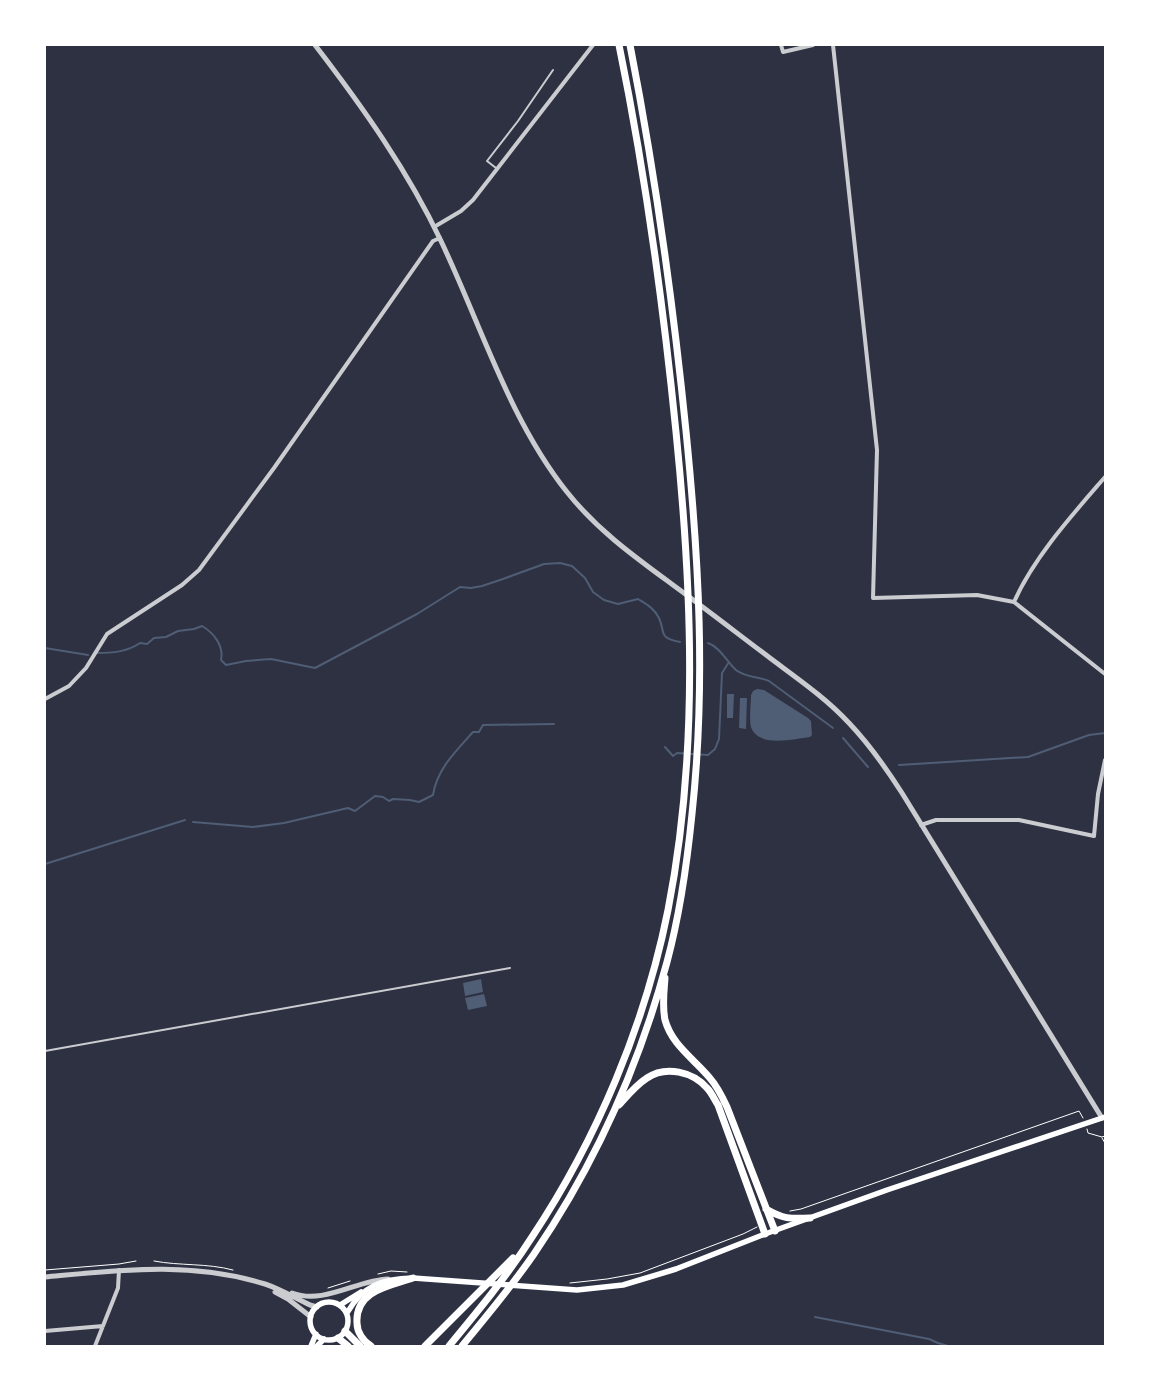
<svg xmlns="http://www.w3.org/2000/svg" width="1150" height="1391" font-family="Mulish,sans-serif">
	<rect width="100%" height="100%" fill="#2d3142"/>
	<path fill="#4f5d75" d="M757,689L764,690L808,718L811,721L812,735L810,737C794,739 758,748 751,727C749,720 751,703 751,695L753,691Z
		M727,694H734L733,718H727Z
		M740,698H747L746,729L739,728Z
		M481,979L483,992L465,996L463,983Z
		M484,994L487,1006L468,1010L465,998Z"/>
	<g fill="none" stroke-linecap="round" stroke-linejoin="round">
		<path stroke="#4f5d75" stroke-width="2" d="M708,643C720,647 727,662 736,670C746,678 758,676 769,681L833,728
			M45,648L88,655
			M97,653C112,653 127,652 140,643L147,644L154,638L166,637L178,631L194,629L202,626C214,633 224,646 221,660L226,665L246,661L271,659L315,668L417,614L460,587L471,588L482,586L503,579L544,564L560,563L572,566L585,578L593,592L604,600L618,604L638,599C646,604 654,608 659,618C666,633 657,637 680,642
			M843,738L868,767
			M665,747L673,756L677,753L708,755L715,749L719,739L722,673L729,662
			M899,765L1028,757L1089,735L1105,733
			M193,822L253,827L284,823L348,808L355,811L375,796L383,797L389,801L393,799L410,800L419,802L433,795C437,769 456,751 473,732H479L483,725L554,724
			M45,864L185,820
			M815,1317L929,1339L938,1343L948,1346"/>
		<path stroke="#fff" stroke-width="1" d="M1087,1129L1088,1133L1102,1137L1105,1136
			M1102,1138L1105,1143
			M790,1211L801,1209L1079,1111L1083,1118
			M154,1261C180,1266 207,1263 233,1270
			M45,1270L119,1264L136,1261
			M378,1274L391,1271L407,1272
			M570,1283L607,1279L640,1273L743,1234L757,1227
			M328,1288L350,1281"/>
		<path stroke="#caccd0" stroke-width="2" d="M496,168L487,161L518,121L553,70
			M45,1051L510,968"/>
		<path stroke="#caccd0" stroke-width="4" d="M781,45L783,52L813,45
			M833,45L877,450L873,598L977,595L1014,602
			M434,227L461,211L473,200L593,45
			M1105,477C1073,514 1034,557 1014,602L1105,674
			M45,699L69,686L86,668L107,634L182,585L199,570L274,468L433,241L440,238
			M921,825L936,820H1019L1094,836L1098,794L1105,760
			M45,1331L103,1326
			M95,1346L118,1288L119,1270"/>
		<path stroke="#caccd0" stroke-width="5" d="M315,45C362,106 408,171 441,241C481,325 509,419 567,492C597,530 635,557 673,585C706,609 738,634 770,658C798,679 826,698 849,723C869,744 886,768 902,793L1102,1118
			M45,1277C120,1270 191,1261 265,1284C280,1289 295,1298 310,1305L317,1307
			M275,1292L288,1299L311,1317
			M292,1293C324,1305 357,1280 388,1279"/>
		<path stroke="#fff" stroke-width="5.5" d="M310 1321a19 19 0 1 1 38 0a19 19 0 1 1-38 0Z
			M340,1305L361,1292
			M347,1313C363,1285 382,1279 413,1278L577,1290L623,1285L676,1269L765,1234L887,1190L1105,1117
			M311,1346L316,1334
			M317,1346L324,1339"/>
		<path stroke="#fff" stroke-width="7" d="M665,978C664,992 662,1006 665,1020C672,1045 693,1058 709,1077C717,1086 722,1096 727,1107L775,1231
			M619,1105C627,1096 636,1085 647,1078C666,1065 693,1072 707,1088C712,1093 714,1099 718,1105L765,1234
			M766,1209C783,1219 790,1219 810,1218
			M345,1331L360,1346
			M338,1338L348,1346
			M371,1346C363,1341 357,1332 357,1323C355,1290 390,1286 413,1278
			M425,1346L513,1258
			M449,1346C478,1311 507,1276 532,1237C597,1139 645,1025 668,910C699,752 692,590 676,432C663,302 645,172 619,45
			M462,1346C487,1316 512,1286 534,1254C594,1166 639,1066 667,962C680,914 687,864 692,814C706,684 699,561 686,431C673,302 655,173 630,45"/>
	</g>
	<rect width="1150" height="1391" fill="none" stroke="#ffffff" stroke-width="92"/>
</svg>
